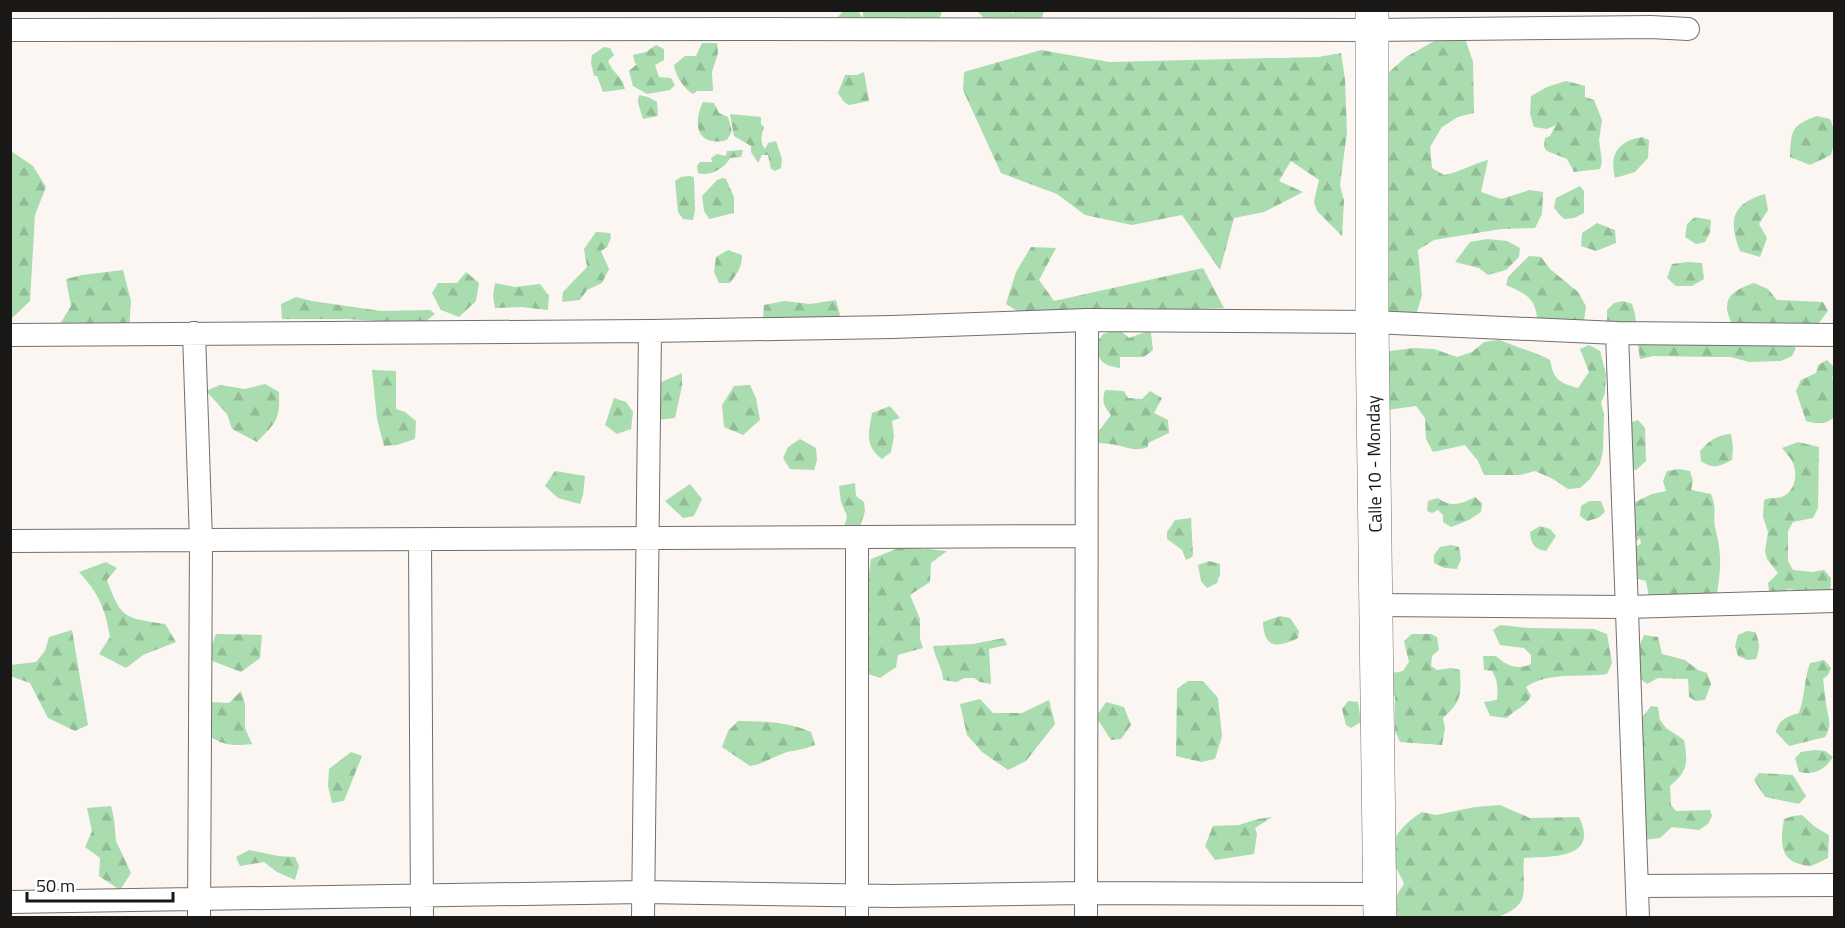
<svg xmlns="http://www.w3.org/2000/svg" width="1845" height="928" font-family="'Titillium Web',sans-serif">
	<defs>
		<pattern id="forest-firs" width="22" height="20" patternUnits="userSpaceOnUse" patternTransform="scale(1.5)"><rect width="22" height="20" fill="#a9dcae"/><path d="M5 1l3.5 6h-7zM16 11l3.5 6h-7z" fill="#91bc95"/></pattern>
	</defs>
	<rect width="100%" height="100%" fill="#fbf6f1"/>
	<path fill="url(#forest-firs)" d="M843,11H858L863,18V11H942C939,25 928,25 915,28L907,16L903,34L832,24Z
		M977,11H1013L1012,14L1015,11H1044L1039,26L991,25Z
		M1445,35L1465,38L1473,62L1474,113L1458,117L1442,127L1430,147L1432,168L1444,175C1460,172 1472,164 1488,160L1481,192L1501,199L1530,190L1543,192L1542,214L1535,228L1501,229L1434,240L1418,250L1422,295L1414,322L1381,324L1378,82L1406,57Z
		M702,43H717L718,53L712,72L713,91H697L693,94C684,89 675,75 674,65L685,56H696Z
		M656,45L664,49V60L655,65L659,77L671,78L675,85L670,90L647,94L633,86L629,71L637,64L635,63L633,55L646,52Z
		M604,47L610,48L614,55L608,61C613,74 622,75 625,89L603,92L597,76H594L591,63L592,55Z
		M1041,50L1109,62L1319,57L1341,53L1345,79L1347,132L1340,185L1344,201L1342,236L1317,211L1314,201L1319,180L1291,161L1279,181L1303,192L1264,212L1234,218L1220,270L1182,215L1132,225L1085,215L1057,194L1001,173L963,90L964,72Z
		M864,72L869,101L849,105L844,102L838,93L845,75H857Z
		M1566,81L1585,86V97L1594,100L1602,120L1599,140L1602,162L1600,169L1574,172L1567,159L1547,151L1544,147L1545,138L1550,136L1556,125L1547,129L1534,127L1530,114L1531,96L1547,87Z
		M639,95L648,97L657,102L658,116L643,119L638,103Z
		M703,102L714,103L719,113L728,117L732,131L727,140C697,148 692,124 703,102Z
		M730,114L761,117V124L764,127C761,135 760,142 765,149L768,143L776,141L782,159L781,168L775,171L771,169L768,155H762L758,163L751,152V146L734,136Z
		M1817,116L1830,119C1836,132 1835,141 1831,155L1810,165L1790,157C1791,131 1791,125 1817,116Z
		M1642,137L1649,140L1648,158L1635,172L1615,178C1609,155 1618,141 1642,137Z
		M743,150L741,157L730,158C725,168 710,177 698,173L697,166L700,162H712L711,158L717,154L726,156L727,151Z
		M11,151L33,166L46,187L35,215L30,301L11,319Z
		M689,176L694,177L695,210L693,220L683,219L678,212L675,181L681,177Z
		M723,178L726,179L734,197V213L709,219L704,211L702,196L717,180Z
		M1580,186L1584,191V213L1574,218L1564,219L1554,208L1556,198Z
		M1765,194L1768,210L1759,224L1767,238L1760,257L1740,251C1728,219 1732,204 1765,194Z
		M1695,217L1711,220L1710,232L1705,242L1696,244L1685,237L1687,224Z
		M1597,223L1615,230L1616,243L1596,251L1581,246L1582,233Z
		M596,232L610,233L611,238L607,247L601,251L609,269L602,283L587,290L580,300L562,302L563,292L587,267L584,249Z
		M1487,239L1507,241L1520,248L1519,257L1506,270L1488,275L1479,268L1455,262L1470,242Z
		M1031,247L1056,248L1039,280L1054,301L1203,268L1224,308L1025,316L1006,304L1016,272Z
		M728,250L742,255C742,267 737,274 730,283H719L714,272L716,257Z
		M1529,256L1541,257L1550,269L1578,292L1586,306L1584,321L1538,326C1536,299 1531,296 1506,285L1508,277Z
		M1688,262L1702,263L1704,279L1692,286H1676L1667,278L1672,264Z
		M123,270L131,301L129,330L60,324L71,306L66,279L82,275Z
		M466,272L479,283L476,301L459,317L441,310L432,293L438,283H457Z
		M495,283L515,287L540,284L549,296L548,310L521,307L495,308L493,296Z
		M1754,283L1768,289L1777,300L1823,302L1828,311L1818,324H1732C1720,299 1731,291 1754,283Z
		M296,297L312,301L381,311L430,310L435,314L422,324L347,319H282L281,304Z
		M836,300L840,315L834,324L763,319L764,305L784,301L810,304Z
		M1623,301L1632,304L1635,314L1637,330L1607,323V310L1614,303Z
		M1116,330L1121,331L1129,338L1148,331L1151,333L1153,350L1144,357H1120V368C1102,365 1099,362 1096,344L1103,334Z
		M1646,337L1782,341L1796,348L1792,356L1781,361L1749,362L1731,357H1715L1653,356L1640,359L1638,346Z
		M1500,340C1517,348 1534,351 1550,360C1554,380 1558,382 1578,388L1589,372L1580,349L1589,345L1600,351L1606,374L1605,393L1601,403L1604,414L1603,451L1600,464L1590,479L1580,488L1568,489L1553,479L1535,471L1520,475H1484L1478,461L1465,445L1433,452L1426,439L1425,418L1416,406L1380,411L1382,352L1414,348L1434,349L1457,357L1472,352L1484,342Z
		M1827,360L1834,367V374L1832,378L1834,381V417C1827,425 1816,424 1806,421L1796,391L1801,380L1816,373L1818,365Z
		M372,370L396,371V409L405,412L416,421L415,439L397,445L384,446L377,419Z
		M682,373V386L675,418L649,421L657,384Z
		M265,384L279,392C280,421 276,422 257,442L232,429L227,414L206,391L220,385L245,389Z
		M750,385L756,398L760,420L743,435L724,427L722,405L734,386Z
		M1105,390L1124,391L1128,398L1142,399L1150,391L1162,398L1154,413L1168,420L1169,433L1148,443V447C1137,451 1131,449 1121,446C1113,444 1104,443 1096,443L1095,436L1111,415C1103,405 1102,402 1105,390Z
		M614,398L626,402L633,412L631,429L617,434L605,425Z
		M890,406L900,418L892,421L894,436L891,452L882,459C864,445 869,433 872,413Z
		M1638,420L1645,428L1646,461L1636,470L1629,468L1623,425Z
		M1731,434L1733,447L1732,460C1719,466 1714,470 1701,461L1700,451C1710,440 1717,435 1731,434Z
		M800,439L816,448L817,460L814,470L790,469L783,458L788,447Z
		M1798,442L1819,447L1818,508L1813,518L1793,522L1788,531V561L1793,570L1812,572L1824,570L1831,578L1830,599L1816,603L1796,590L1788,589L1780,597L1773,599L1769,591L1768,583L1778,573L1767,559L1765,551L1768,532L1763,517L1764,500C1770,497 1776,499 1782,497C1795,492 1798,474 1793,463C1791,458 1785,452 1782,448Z
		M1679,469L1690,471L1693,481L1691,490L1711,494C1717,508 1713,514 1715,527C1722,555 1721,566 1717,594L1712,598L1704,593L1692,598H1649L1646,581L1634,578L1628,550L1641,544L1640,538L1634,543L1625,507L1652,494L1666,491L1663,481L1667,471Z
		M555,471L585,476L583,495L580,504L558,498L545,486Z
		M855,483L856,496L864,502L865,511L857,537L843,532L847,516L841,502L839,486Z
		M690,484L702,499L694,516L683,518L665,501Z
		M1475,497L1482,503L1481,512L1469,520L1451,527L1443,522V515L1438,510L1432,513L1427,511L1428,501L1438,498C1450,508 1462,504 1475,497Z
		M1589,501H1601L1605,512L1598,518L1587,521L1580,516L1581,506Z
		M1191,518L1193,554L1192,557L1186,560L1182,550L1167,539V532L1175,520Z
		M1540,526L1550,529L1556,536L1546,551C1534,549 1531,544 1530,532Z
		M1451,545L1459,547L1461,559L1457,569L1444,568L1434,563V555L1440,547Z
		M901,547L947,551L931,563L930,582L910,595L920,619V639L923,648L898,655L896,667L880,678L868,674L866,596L871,559Z
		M1209,561L1220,564V574L1217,583L1207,588L1201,581L1198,565Z
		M106,562L117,568L107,580C121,619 125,618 165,624L176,642L143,655L126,668L99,654L110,637C105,608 99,594 79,572Z
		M1280,616L1290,618L1299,631L1298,638C1277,648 1264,649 1263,622Z
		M1500,625L1529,628L1594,629L1607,634L1612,663L1607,674C1581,678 1549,671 1526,687L1531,696C1524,709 1516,708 1507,718L1490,716L1484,702L1497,700C1498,690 1498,680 1492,671L1484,670L1483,656H1496C1505,665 1518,671 1531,664V655L1524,648L1500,645L1493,630Z
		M72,630L88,725L75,731L48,718L30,683L10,676L11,665L36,662L45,651L49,637Z
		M1747,631L1755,632C1760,642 1760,649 1756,659L1748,660L1738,656L1735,646L1738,635Z
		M216,634L262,635L260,658L241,672L210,660L212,645Z
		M1412,634H1431L1437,637L1439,650L1432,656L1431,666L1437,670L1452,668L1460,670C1461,695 1462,701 1443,718L1445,728L1442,745L1400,742L1395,731V696L1387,685L1392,673L1403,671L1409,662L1404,641Z
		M1644,635L1658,637L1662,654L1685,660L1698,670L1707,673L1711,684L1705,700L1696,701L1689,697L1688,679L1658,678L1647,684L1640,678L1639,647Z
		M1004,638L1007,645L989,649L991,684L980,682L974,678H964L957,682L943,680C943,668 935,659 933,646L973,644Z
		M1824,660L1831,668L1828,675L1823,679C1824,687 1825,696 1826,704C1828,717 1833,725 1825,737L1789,746L1776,732C1778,720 1788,716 1799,713C1805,696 1804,680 1810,663Z
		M1188,681H1203L1218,698L1222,736L1215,759L1201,762L1176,756L1177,689Z
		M241,691L245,704V728L252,744C233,746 225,746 209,736V702L229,703Z
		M980,699L993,713H1022L1049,700L1055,724L1026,761L1008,770L982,752L967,735L960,704Z
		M1348,701L1358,702L1361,722L1351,728L1346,725L1342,709Z
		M1106,702L1124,707L1131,725L1121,739L1111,740L1096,717Z
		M1651,706L1658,707L1660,720L1666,728L1684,740C1688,763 1688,771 1670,786L1671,805L1676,811L1710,810L1712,816L1708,824L1699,830L1672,827L1660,838L1643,840L1635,727Z
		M738,721C762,721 788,722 811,732L815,745C805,749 797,750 787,752C774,756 764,764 750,766L722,747L728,731Z
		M1814,750L1825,751L1833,757C1824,771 1814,775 1799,772L1795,758L1801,752Z
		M351,752L362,756L344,801L332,803L328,786L329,769Z
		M1759,773L1793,775L1806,796L1799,804L1765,797L1754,780Z
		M1500,805L1530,818L1579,817C1600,860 1551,856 1524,858C1521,889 1534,904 1498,917H1392C1391,905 1397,894 1404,884C1401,876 1397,870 1393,863C1383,843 1407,821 1422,812L1436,815L1475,807Z
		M111,806L114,819L116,841L131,873L120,890L99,876L100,858L85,847L92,831L87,808Z
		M1802,815L1815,827L1829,835L1828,858C1823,860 1815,865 1810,866C1807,866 1803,865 1800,864C1778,859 1781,837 1784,819L1793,816Z
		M1272,817L1255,828L1257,834L1254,854L1215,860L1205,846L1213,826L1239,825L1258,819Z
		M249,850L278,856L295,857L299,866L295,880L277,872L264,862L240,866L236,857Z"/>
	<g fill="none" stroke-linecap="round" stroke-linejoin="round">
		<defs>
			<path id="street" d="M10,30L747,29L1372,30L1651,27L1688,29
				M194,333L201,541L199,918
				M1617,333L1638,918
				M10,335L650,331L892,327L1087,320L1372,322L1617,333L1834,335
				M857,538V918
				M420,540L422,918
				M10,541L1085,536
				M1375,605L1627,607L1834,601
				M1637,886L1834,885
				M10,902L643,892L894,896L1085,893L1380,894
				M643,918L650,331
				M1086,918L1087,320"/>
			<path id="secondary" d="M1372,10V322L1380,918"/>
		</defs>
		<use href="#street" stroke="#746f6a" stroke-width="24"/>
		<use href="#secondary" stroke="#746f6a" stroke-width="34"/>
		<use href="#street" stroke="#fff" stroke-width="22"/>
		<use href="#secondary" stroke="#fff" stroke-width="33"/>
	</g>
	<g text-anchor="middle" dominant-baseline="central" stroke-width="6" stroke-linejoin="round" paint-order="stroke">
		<g font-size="18" fill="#1a1816" stroke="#fff">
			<text transform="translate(1374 464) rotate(-91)">Calle 10 - Monday</text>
		</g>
	</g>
	<rect width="1845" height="928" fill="none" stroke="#1a1816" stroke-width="24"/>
	<path d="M27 892v9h146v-9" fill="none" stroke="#1a1816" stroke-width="3"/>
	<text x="36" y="892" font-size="18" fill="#1a1816" stroke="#ffffff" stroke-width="4.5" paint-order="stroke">50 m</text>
</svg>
